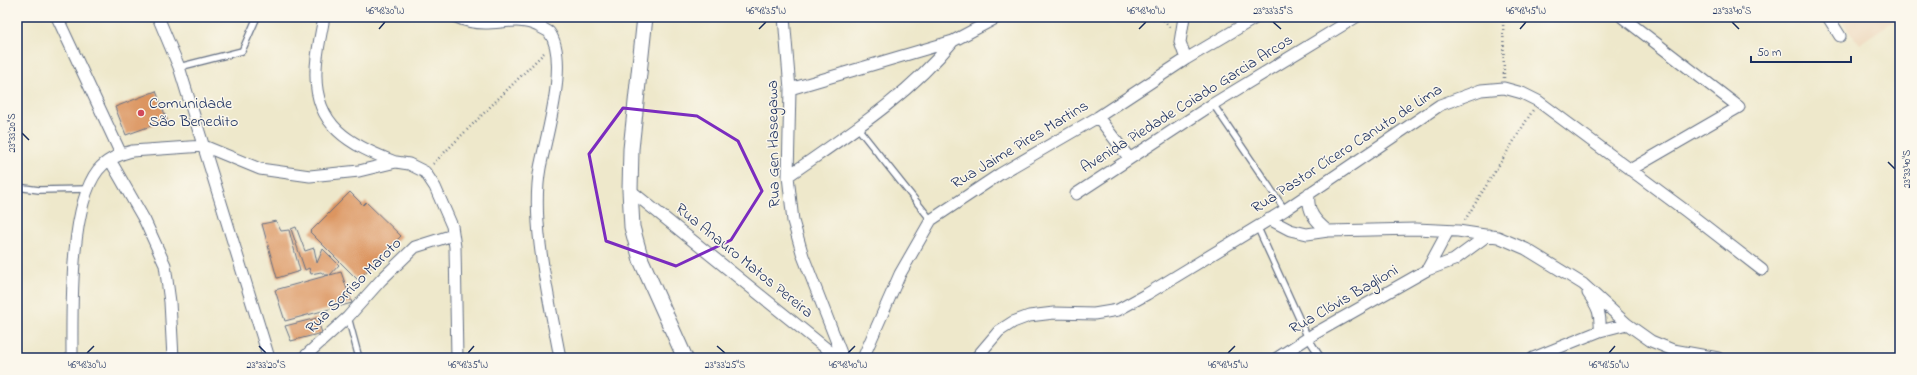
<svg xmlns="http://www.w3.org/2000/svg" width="1917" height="375" font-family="'Indie Flower',sans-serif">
	<rect width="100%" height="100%" fill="#fbf7ec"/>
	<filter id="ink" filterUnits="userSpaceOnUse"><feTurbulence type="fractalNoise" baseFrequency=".025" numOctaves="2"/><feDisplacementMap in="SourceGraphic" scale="8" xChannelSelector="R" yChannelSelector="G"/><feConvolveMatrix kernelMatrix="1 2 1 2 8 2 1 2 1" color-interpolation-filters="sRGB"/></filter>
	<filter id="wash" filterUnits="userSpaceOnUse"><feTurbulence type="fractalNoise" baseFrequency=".012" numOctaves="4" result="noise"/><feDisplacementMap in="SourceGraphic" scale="16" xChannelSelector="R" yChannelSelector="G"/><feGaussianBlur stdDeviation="0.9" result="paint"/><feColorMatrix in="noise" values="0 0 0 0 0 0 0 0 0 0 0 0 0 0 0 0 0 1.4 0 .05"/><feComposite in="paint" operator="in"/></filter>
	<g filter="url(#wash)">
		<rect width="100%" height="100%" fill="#eee8cb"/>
		<path fill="#edd7bb" d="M1839,17H1899L1859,44Z"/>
		<g id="blocks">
			<path fill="#dc9561" d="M156,91L167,120L126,135L115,107Z
				M350,192L363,205L366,202L401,236L358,280L310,232Z
				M276,221L281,231L289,230L300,271L277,278L262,224Z
				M296,227L305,251L314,248L317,263L323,249L339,265L330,275L341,272L352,303L285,321L275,290L329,275H325L321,272L311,274L309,268L305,270L291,229Z
				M317,318L322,333L291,341L285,326Z"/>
		</g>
	</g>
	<g filter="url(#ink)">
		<use href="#blocks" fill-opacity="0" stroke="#657084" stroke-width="1"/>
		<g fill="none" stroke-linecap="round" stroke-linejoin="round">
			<defs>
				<path id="service" d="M179,67L242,51L257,17
					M1213,104L1285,210
					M857,127L931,220
					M17,187L39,190L88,189
					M1257,226L1308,338L1321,358
					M348,317L359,358"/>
				<path id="minor" d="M57,17L121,154
					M158,17L179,67L269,358
					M324,17C321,35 316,54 316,71C314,126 350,145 395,162
					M456,17C465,21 474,23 485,23C504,23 521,17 538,26C542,28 546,30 549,32C570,59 546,136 540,168C530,224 550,302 560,358
					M784,17L790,89L788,176L793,221L803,256L843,358
					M1184,17L1180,42L1186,59
					M1622,17L1739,107L1630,170
					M1828,17L1840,36
					M790,89L953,41L998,17
					M1098,117L1129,158
					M110,160L145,221L165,265L170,302L173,358
					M788,176C848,134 906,98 953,41
					M630,190L838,358
					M1309,193C1307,211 1314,220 1328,231
					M1076,194L1213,104L1356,17
					M1269,219L1290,230L1307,234L1328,231L1416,229L1458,231L1498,237L1526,249L1583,284L1627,324L1651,341L1673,350L1718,358
					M1427,270L1448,231
					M1588,293C1598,307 1601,314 1600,331
					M72,358C72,311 69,207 98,170C106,160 120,154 132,151L204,146L260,169L310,176L359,171L396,162L409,164L425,172L435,187L452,226L455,247L457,358
					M303,358L348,317L381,280L415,247L453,235
					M863,358L900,274L931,220L1000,174L1098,117L1186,59L1257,17
					M976,358L999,331L1013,322L1029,316L1054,313L1094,314L1118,310L1147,294L1285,210L1440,105L1481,90L1504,88L1522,93L1538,101L1686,211L1762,270
					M1277,358L1314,334L1427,270L1454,260L1488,235
					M1533,358L1600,331L1627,324"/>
				<path id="secondary" d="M645,17L631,149L630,190L632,227L641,260L685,358"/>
			</defs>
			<use href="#service" stroke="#657084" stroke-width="8"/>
			<use href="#minor" stroke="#657084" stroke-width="13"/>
			<use href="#secondary" stroke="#657084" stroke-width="17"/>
			<path stroke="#657084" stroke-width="2.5" stroke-dasharray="1 3" stroke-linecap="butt" d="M1161,17L1171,29
				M1503,17L1504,78
				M433,164L544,53
				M1465,220L1533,110"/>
			<use href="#service" stroke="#fff" stroke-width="5.5"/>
			<use href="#minor" stroke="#fff" stroke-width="11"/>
			<use href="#secondary" stroke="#fff" stroke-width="15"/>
		</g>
	</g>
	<path fill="none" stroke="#7b2cbf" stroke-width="3" stroke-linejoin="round" d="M623,108L697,116L738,141L762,191L731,240L676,266L606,241L589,154Z"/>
	<path fill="none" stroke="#1b2f5e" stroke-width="1.5" d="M1273,22L1281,29M1732,22L1739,29M379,29L385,22M759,29L766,22M1139,29L1146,22M1520,29L1526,22M22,133L29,140M1888,162L1895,169M259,346L266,353M717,346L725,353M87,353L94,346M468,353L474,346M848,353L855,346M1228,353L1235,346M1609,353L1615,346"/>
	<circle fill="#d1495b" stroke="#fbf7ec" stroke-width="1.5" cx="141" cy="113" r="4"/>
	<g text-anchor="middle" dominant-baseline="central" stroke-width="3" stroke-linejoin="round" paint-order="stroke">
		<g font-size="16" fill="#1b2f5e" stroke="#fbf7ec" text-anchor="start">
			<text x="149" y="104">Comunidade<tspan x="149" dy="18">São Benedito</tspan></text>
		</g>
		<g font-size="16" fill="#1b2f5e" stroke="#fbf7ec">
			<text transform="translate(1187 104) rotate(-32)">Avenida Piedade Coiado Garcia Arcos</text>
			<text transform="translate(774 144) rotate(-91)">Rua Gen Hasegawa</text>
			<text transform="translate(1020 145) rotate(-31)">Rua Jaime Pires Martins</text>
			<text transform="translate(1347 149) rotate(-33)">Rua Pastor Cícero Canuto de Lima</text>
			<text transform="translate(744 261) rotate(39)">Rua Anauro Matos Pereira</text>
			<text transform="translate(354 286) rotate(-45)">Rua Sorriso Maroto</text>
			<text transform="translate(1344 300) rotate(-30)">Rua Clóvis Baglioni</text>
		</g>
	</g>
	<rect width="1917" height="375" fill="none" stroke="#fbf7ec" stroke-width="44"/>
	<path d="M1751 56v6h100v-6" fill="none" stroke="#1b2f5e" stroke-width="2"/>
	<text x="1757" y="56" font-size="12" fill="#1b2f5e" stroke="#fbf7ec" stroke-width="3" paint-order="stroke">50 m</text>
	<rect x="22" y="22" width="1873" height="331" fill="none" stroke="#1b2f5e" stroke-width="1.5"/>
	<g font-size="10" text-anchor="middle" fill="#1b2f5e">
		<text x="385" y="14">46°48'30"W</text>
		<text x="766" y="14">46°48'35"W</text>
		<text x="1146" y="14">46°48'40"W</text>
		<text x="1273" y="14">23°33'35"S</text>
		<text x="1526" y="14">46°48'45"W</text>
		<text x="1732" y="14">23°33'40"S</text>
		<text transform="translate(11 133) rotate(-90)" y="4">23°33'20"S</text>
		<text transform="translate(1906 169) rotate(-90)" y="4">23°33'40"S</text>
		<text x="87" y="368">46°48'30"W</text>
		<text x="266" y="368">23°33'20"S</text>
		<text x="468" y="368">46°48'35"W</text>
		<text x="725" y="368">23°33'25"S</text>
		<text x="848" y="368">46°48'40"W</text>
		<text x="1228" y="368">46°48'45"W</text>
		<text x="1609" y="368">46°48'50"W</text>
	</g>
</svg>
